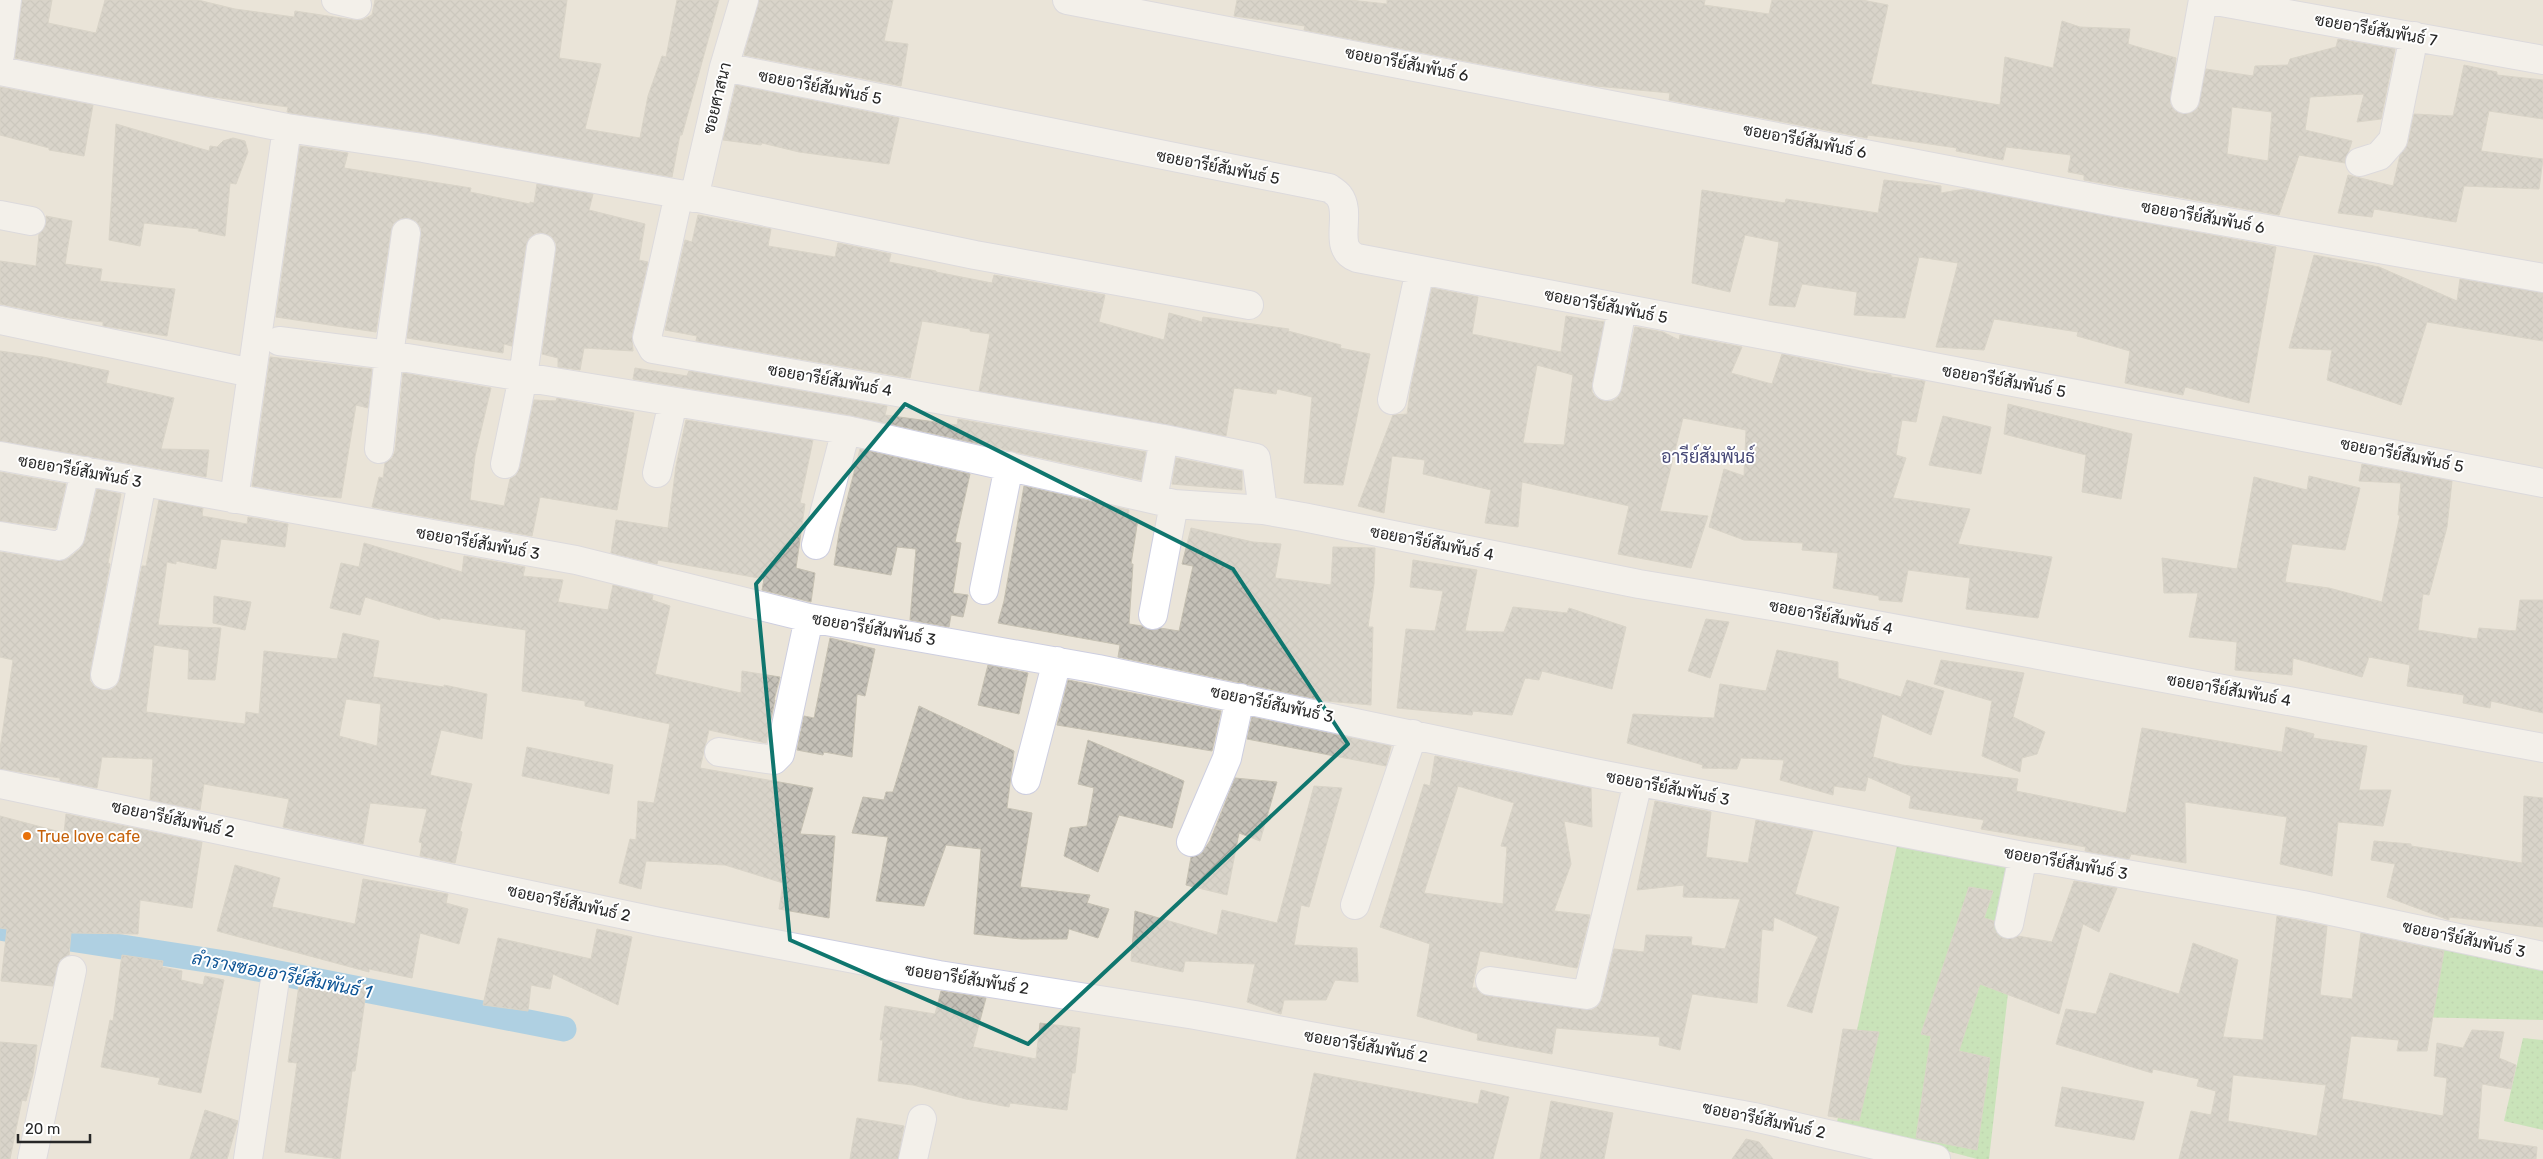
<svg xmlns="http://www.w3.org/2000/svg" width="2543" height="1159" font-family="Rubik,Sarabun,sans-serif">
	<defs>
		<pattern id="garden-dots" width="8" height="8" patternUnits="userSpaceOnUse" patternTransform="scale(1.25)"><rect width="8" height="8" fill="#a3e293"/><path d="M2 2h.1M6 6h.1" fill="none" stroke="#8cc27f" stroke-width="1.8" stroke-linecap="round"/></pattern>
		<pattern id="building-cross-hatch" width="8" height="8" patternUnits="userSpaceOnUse" patternTransform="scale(1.25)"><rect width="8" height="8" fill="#c5c1b8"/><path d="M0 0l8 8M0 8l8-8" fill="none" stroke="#a9a69e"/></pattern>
	</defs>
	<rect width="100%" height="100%" fill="#eae4d8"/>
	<path fill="url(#garden-dots)" d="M1900,832L2022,871L1989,1159H1977L1837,1122Z
		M2423,940L2543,963V1020L2413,1017Z
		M2523,1038L2543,1040V1130L2504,1121Z"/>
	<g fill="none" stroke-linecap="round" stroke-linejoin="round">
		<path stroke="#68b9ee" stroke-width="25" d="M0,928L232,964L564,1029"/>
	</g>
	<path fill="url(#building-cross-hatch)" stroke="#c5c0b2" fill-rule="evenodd" d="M22,0H52L48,23L96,33L105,0H198L235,9L294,17L295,11L354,20H362L372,15L375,0H567L559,58L601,64L585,129L640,138L648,96L662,56L666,57L677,0H719L682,135H680L672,177L426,133L290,113L287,112L288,107L205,96L15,58Z
		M759,0H893L884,41L908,44L901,86L744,55Z
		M1237,0H1350L1387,4V0H1705L1704,5L1769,14L1772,0H1862L1888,5L1871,84L2000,105L2005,57L2053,68L2062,21L2080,27L2130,29L2128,44L2176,58L2170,104L2175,111L2183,114L2191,113L2197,109L2206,69L2253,76L2255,66L2288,65L2290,59L2336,47L2338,39L2395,49L2381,119L2357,122L2364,94L2310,97L2305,130L2352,141L2345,163L2299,155L2279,215L2084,180V175L2068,172L2071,155L2006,147L2003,160L1956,151L1957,148L1868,135L1867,138L1669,100L1670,93L1596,86L1304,30L1305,26L1234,16ZM2232,107L2272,112L2268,161L2227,154Z
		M2464,65L2497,72V75L2543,80V119L2489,111L2481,151L2543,159L2539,189L2464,186L2456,222L2374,209L2372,217L2338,213L2348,175L2393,186L2400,155L2408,143L2414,114L2453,116Z
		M736,85L899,118L889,164L799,152L762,143L761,145L723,140Z
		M0,87L93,105L84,156L49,150V148L0,135Z
		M116,124L209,151L210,146L217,147L223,141L233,138L245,141L248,152L236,184L230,183L225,236L198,231L199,229L144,223L140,246L109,240Z
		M300,146L348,153L344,168L471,188L470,192L530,204V202L534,203L537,184L593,194L589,210L645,224L639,260L648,262L632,335L633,351L584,348L580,370L558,367V358L542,354L556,250V243L551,236L543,233H536L529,238L526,245L512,346L504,344L503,353L407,338L421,235V228L416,221L408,218L400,219L393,224L391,230L376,332L276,317Z
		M1884,180L1941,186V193L1965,189L2276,247L2249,403L2185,387L2183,395L2125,383L2130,351L2077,336L2078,332L1994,319L1984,350L1936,347L1958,263L1919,257L1905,318L1854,315L1857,292L1802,284L1795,307L1769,305L1779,242L1745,235L1730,292L1692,283L1702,190L1785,203L1786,199L1878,213Z
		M698,215L771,229L768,246L835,257L838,243L891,254L889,262L936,271V272L992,283L994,275L1105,295L1099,322L1164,340L1169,313L1202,322L1203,317L1289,329L1288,331L1341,345L1340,348L1370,354L1343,485L1304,483L1312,397L1277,389L1276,394L1234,388L1226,436L979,391L990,334L970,331V329L922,321L910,378L696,341L697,336L665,330L685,240L692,242Z
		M46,216L72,221L65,264L102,269L100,281L175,289L167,336L103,326V322L69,318L0,304V261L36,266L39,234L46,224Z
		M2314,255L2379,267L2457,301L2460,279L2543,293V341L2427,322L2401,405L2327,380L2332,350L2289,348Z
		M1432,288L1478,297L1472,334L1561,352L1566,316L1604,322L1592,384V392L1596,397L1604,401H1613L1619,396L1622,389L1635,327L1663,332L1679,340L1680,335L1742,347L1731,373L1772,384L1782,354L1870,373L1891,375V377L1925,381L1916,422L1902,420L1896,455L1906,458L1893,498L1970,509L1958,544L2052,557L2038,618L1966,609L1970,578L1908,570L1902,602L1879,600V596L1833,588L1838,553L1802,550L1803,543L1744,540L1709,527L1724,469L1744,476L1746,430L1683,418L1660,511L1708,516L1691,568L1618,554L1629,506L1522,482L1518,527L1485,523L1491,490L1423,474L1425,460L1392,456L1384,513L1358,506L1393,415L1407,414L1411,386ZM1537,365L1573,375L1564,445L1523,443Z
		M0,351L43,357L109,371L106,383L174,398L161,449L209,450L206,477L0,441Z
		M270,357L372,369L368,408L356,405L341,498L307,495L252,486Z
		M635,368L687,376L689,371L887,406L885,415L957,425L958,419L1146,452L1141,480L849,415L633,379Z
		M403,373L491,388L475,456L470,500L504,506L510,479L516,475L520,467L534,400L556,401L557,398L634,413L617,510L540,497L532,536L372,507L379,477L383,478L385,463L392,458L395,451Z
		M2008,404L2132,434L2121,499L2082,492L2086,455L2004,434Z
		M1943,416L1991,427L1981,474L1929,465Z
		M686,420L813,440L800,503L805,504L796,568L815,573L811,602L762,590L764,579L658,560L657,564L611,553L616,520L668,528L676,466Z
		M860,449L970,474L955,542L961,543L953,593L968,595L963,617L951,615L949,627L910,620L916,549L897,547L891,575L834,565L840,527Z
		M1176,458L1242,471V490L1172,484Z
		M2362,464L2452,481L2447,527L2429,595L2423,594L2418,630L2477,639L2479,628L2516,631L2520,600H2543V713L2491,701L2490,708L2463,703L2464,695L2407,686L2410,665L2369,657L2362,677L2293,658L2292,675L2235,670L2237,642L2189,637L2198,593H2164L2162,558L2237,569L2254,477L2307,490L2309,476L2360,488L2345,550L2292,544L2285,582L2329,588L2382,602L2400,515H2398L2401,483L2359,481Z
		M0,472L66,484L56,528L0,521Z
		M1024,486L1129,510L1128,517L1138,519L1131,564H1133L1129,624L1142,626L1151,630L1160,628L1179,631L1193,566L1182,564L1191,528L1253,542L1281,544L1275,578L1331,585L1333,547L1375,548L1374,584L1368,627H1373L1371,705L1326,701L1118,657L1120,645L998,623L1004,601Z
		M97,489L121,494L108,563L110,564L90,672V681L95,687L103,690H111L117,685L120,678L142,566H146L159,500L203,508L202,516L247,524L248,517L288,524L285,547L221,539L216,569L176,561V564L167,562L158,625L221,628L215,680L188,679L189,650L154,645L146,712L245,724L246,712L259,714L264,651L337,659L343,633L379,641L373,677L444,687V685L487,694L482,739L441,730L430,775L472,784L460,831L462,832L455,863L420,856L422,843L419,842L427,809L370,803L363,844L283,827L289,799L204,784L200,810L150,800L153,759L102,757L97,788L60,781V778L0,769V749L13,660L0,657V552L56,561L69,558L80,549L85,540ZM346,699L381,704L377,746L339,736Z
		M364,543L462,572L464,556L525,567L523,576L563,580L558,602L608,610L613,585L653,595L652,600L670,606L655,674L741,693L742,671L780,677L774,700H775L766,743L709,730L700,768L813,788L800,834L835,836L829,918L779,909L783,883L725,865L646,861L641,889L619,883L630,839L636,840L638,801L654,803L670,724L585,706V701L522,691L526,630L440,618V620L365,597L360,615L330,608L341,563L359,567Z
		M1413,560L1477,570L1465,631L1504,632L1513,607L1567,613L1569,608L1626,627L1612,689L1542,671L1539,680L1525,678L1512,715L1473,711L1472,715L1397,708L1406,629L1435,631L1443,591L1410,587Z
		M214,596L251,602L245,630L213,623Z
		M1706,619L1729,622L1710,678L1688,671Z
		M830,638L875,649L865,696L857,694L852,757L824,752L823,755L797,750L804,716L814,718Z
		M1777,650L1838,662V678L1901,697L1907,680L1944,691L1931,735L1882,714L1873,757L1902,765L2018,779L2016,791L2126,813L2142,728L2282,752L2286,727L2314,734L2313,738L2367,746L2359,790H2391L2383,826L2338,822L2332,876L2280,864L2287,817L2185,802L2186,863L2131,854L2129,859L2085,851L2086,847L1981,829L1984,820L1909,808L1911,796L1868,777L1865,791L1834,786L1833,795L1780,780L1784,760L1741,758L1737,769L1702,768L1703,765L1627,743L1633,714L1714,718L1720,684L1766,691Z
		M1941,660L2024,673L2013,717L2045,732L2037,754L2022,758L2020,772L1982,756L1992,701L1934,684Z
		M988,665L1028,673L1019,714L978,705Z
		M1068,680L1221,711L1212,751L1057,725Z
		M919,706L1014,751L1007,808L1032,813L1020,887L1090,895L1087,903L1109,909L1098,938L1069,929L1067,939H1021L974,934L981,849L946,845L924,906L876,901L888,837L852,833L863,797L884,800L886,792H893Z
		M1252,717L1391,746L1386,766L1247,739Z
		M1088,740L1184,781L1172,828L1119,815L1098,872L1064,856L1070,828L1087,826L1094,788L1078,784Z
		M527,747L613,765L609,794L522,776Z
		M1435,756L1591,788L1592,827L1564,821L1571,864L1554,911L1590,915L1577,968L1480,951L1472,988H1477L1481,994L1488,996L1592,1010L1598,1006L1602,999L1614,949L1644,952L1646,935L1692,937L1691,945L1725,949L1740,899L1683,897L1684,885L1637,890L1655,801L1711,812L1706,857L1748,863L1756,820L1813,831L1795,894L1839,907L1812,1013L1787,1006L1818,937L1774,917L1773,931L1762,929L1757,1003L1692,994L1680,1050L1659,1045L1660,1037L1556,1028L1552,1054L1477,1040L1478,1034L1417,1016L1430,944L1380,927L1424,784L1430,786ZM1458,786L1514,803L1501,846L1507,847L1503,904L1424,893Z
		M1235,778L1277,782L1260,841L1239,833L1227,895L1186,885L1191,857L1201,854L1210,841Z
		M1314,786L1342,788L1309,907L1301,905L1294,945L1357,948L1358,982L1335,980L1326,1000H1284L1281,1014L1247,1002L1255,964L1185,961L1183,972L1131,961L1135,911L1217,935L1222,910L1277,923Z
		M2524,796L2543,798V927L2449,917V920L2387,897L2395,864L2371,860L2374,841L2411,844V846L2522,863Z
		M66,814L202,842L192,908L140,900L138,934L71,933L69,955L60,960L53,986L1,981L7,929L0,928V816L64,833Z
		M235,865L280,878L272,907L355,924L363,879L448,894L446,903L468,909L459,944L420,933L412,978L369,969V972L217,931Z
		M2074,881L2117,888L2099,932L2083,924L2059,1014L1980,984L1959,1051L1990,1058L1977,1150L1916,1138L1931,1036L1921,1034L1969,887L1993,891L1984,918L1994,921V929L1999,936L2006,939L2018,936L2052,942Z
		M2277,916L2327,926L2320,995L2352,999L2361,933L2444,951L2427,1051H2397L2399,1040L2351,1036L2342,1099L2443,1116L2447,1078L2434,1076L2437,1043L2463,1048L2472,1030L2504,1032L2499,1058L2516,1065L2511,1089L2482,1084L2478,1139L2537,1147L2536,1159H2179L2191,1111L2211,1115L2216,1091L2197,1086L2199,1079L2153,1069L2152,1073L2056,1044L2066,1009L2096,1014L2110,973L2179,994L2193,943L2238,960L2223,1037L2263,1040ZM2233,1075L2326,1085L2317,1136L2228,1121Z
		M597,929L632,937L618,1005L553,974L550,989L531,985L528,1011L483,1005L498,938L591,959Z
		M122,955L163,961L162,967L182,971L181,980L203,985L205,976L224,980L201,1093L158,1084L160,1078L101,1067L110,1020L113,1021Z
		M300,978L367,985L355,1071H352L340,1159L285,1152L297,1063L288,1062Z
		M941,991L986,998L973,1047L1036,1059L1040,1023L1080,1028L1075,1073H1072L1067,1110L1010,1103L1009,1107L966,1099L913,1085L878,1081L883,1040H880L885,1006L935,1014Z
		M1843,1029L1879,1032L1859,1121L1828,1116Z
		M0,1042L37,1045L33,1074L26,1101L22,1100L10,1159H0Z
		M1314,1073L1478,1104L1481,1090L1509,1097L1493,1159H1296Z
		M2062,1087L2144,1102L2134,1140L2055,1126Z
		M1551,1101L1613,1113L1604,1159H1540Z
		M205,1110L238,1121L227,1159H190Z
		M857,1118L904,1126L898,1159H850Z
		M1746,1139L1759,1142L1773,1159H1732Z"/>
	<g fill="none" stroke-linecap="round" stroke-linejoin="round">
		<defs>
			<path id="minor" d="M336,0L357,5
				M1067,0L2114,202L2543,278
				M2210,0L2543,60
				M0,55L7,0
				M724,67L1329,188C1332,190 1337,193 1339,196C1353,214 1331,249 1357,258C1752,334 2148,406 2543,483
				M0,71L287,128L423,148L679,194L975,255L1249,305
				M2185,99L2203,0
				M2360,162L2379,156L2393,140L2414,36
				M679,194L647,338L653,349L1164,439L1153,499
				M694,198L724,67L744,0
				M0,215L31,221
				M0,320L252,373
				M279,341L389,355L846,430L1174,504L1263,510L1303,517L1639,584L1784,608L2543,748
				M1607,386L1622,309
				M1392,400L1420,270
				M1164,439L1256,458L1263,510
				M379,449L389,355L406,233
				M0,456L576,560L809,618L1098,669L1594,773L2023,856L2303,905L2543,956
				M505,464L523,377L541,248
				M657,473L673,402
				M234,499L287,128
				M0,536L59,546L70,537L85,471
				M816,545L846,430
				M984,590L1009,466
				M1153,615L1174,504
				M105,675L142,482
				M719,752L774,760L780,754L809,618
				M1026,780L1057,661
				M0,784L659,922L939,975L1195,1015L1754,1117L1936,1159
				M1191,842L1227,758L1240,698
				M1355,905L1413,734
				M2009,924L2023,856
				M1490,981L1587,995L1638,782
				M32,1159L72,970
				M248,1159L274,986
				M913,1159L922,1119"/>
		</defs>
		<use href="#minor" stroke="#cdcee0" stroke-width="30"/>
		<use href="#minor" stroke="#fff" stroke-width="28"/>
	</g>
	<path d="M0 0H2543V1159H0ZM905,404L1233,569L1348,744L1028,1044L790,940L756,584Z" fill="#eae4d8" fill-opacity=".55" fill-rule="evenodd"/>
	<path fill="none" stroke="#0f766e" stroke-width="4" stroke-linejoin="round" d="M905,404L1233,569L1348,744L1028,1044L790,940L756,584Z"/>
	<circle fill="#e8710a" stroke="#fff" stroke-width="2" cx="27" cy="836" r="5"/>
	<g text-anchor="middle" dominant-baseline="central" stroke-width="4" stroke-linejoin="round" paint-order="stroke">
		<g font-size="16" fill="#272727" stroke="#fff">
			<text transform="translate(2376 30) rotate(10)">ซอยอารีย์สัมพันธ์ 7</text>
			<text transform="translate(1407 64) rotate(11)">ซอยอารีย์สัมพันธ์ 6</text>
			<text transform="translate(820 87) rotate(11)">ซอยอารีย์สัมพันธ์ 5</text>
			<text transform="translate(717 98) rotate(-76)">ซอยศาสนา</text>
			<text transform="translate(1805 141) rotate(11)">ซอยอารีย์สัมพันธ์ 6</text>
			<text transform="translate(1218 167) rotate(11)">ซอยอารีย์สัมพันธ์ 5</text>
			<text transform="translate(2203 217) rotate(10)">ซอยอารีย์สัมพันธ์ 6</text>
			<text transform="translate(1606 306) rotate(11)">ซอยอารีย์สัมพันธ์ 5</text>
			<text transform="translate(830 380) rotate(10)">ซอยอารีย์สัมพันธ์ 4</text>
			<text transform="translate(2004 381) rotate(10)">ซอยอารีย์สัมพันธ์ 5</text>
			<text transform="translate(2402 455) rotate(11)">ซอยอารีย์สัมพันธ์ 5</text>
			<text transform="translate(80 471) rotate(10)">ซอยอารีย์สัมพันธ์ 3</text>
			<text transform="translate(478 543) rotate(10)">ซอยอารีย์สัมพันธ์ 3</text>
			<text transform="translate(1432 543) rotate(11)">ซอยอารีย์สัมพันธ์ 4</text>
			<text transform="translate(1831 617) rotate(11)">ซอยอารีย์สัมพันธ์ 4</text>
			<text transform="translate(874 629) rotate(10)">ซอยอารีย์สัมพันธ์ 3</text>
			<text transform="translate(2229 690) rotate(10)">ซอยอารีย์สัมพันธ์ 4</text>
			<text transform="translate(1272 704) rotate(12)">ซอยอารีย์สัมพันธ์ 3</text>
			<text transform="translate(1668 788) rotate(11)">ซอยอารีย์สัมพันธ์ 3</text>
			<text transform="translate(173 819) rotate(12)">ซอยอารีย์สัมพันธ์ 2</text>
			<text transform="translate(2066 863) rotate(10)">ซอยอารีย์สัมพันธ์ 3</text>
			<text transform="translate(569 903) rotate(12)">ซอยอารีย์สัมพันธ์ 2</text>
			<text transform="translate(2464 939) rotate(12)">ซอยอารีย์สัมพันธ์ 3</text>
			<text transform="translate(967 979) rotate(9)">ซอยอารีย์สัมพันธ์ 2</text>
			<text transform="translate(1366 1046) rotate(10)">ซอยอารีย์สัมพันธ์ 2</text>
			<text transform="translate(1764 1120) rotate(12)">ซอยอารีย์สัมพันธ์ 2</text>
		</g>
		<g font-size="16" fill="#c56008" stroke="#fff" text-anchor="start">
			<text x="37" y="836">True love cafe</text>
		</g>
		<g font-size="18" fill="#484a77" stroke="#fff">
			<text x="1708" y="457">อารีย์สัมพันธ์</text>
		</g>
		<g font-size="18" font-style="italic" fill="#0d5495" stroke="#fff">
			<text transform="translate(282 975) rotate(11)">ลำรางซอยอารีย์สัมพันธ์ 1</text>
		</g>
	</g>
	<path d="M18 1134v8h72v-8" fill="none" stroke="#272727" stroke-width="2.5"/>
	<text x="25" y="1134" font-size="15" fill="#272727" stroke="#ffffff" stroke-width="4" paint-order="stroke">20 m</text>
</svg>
